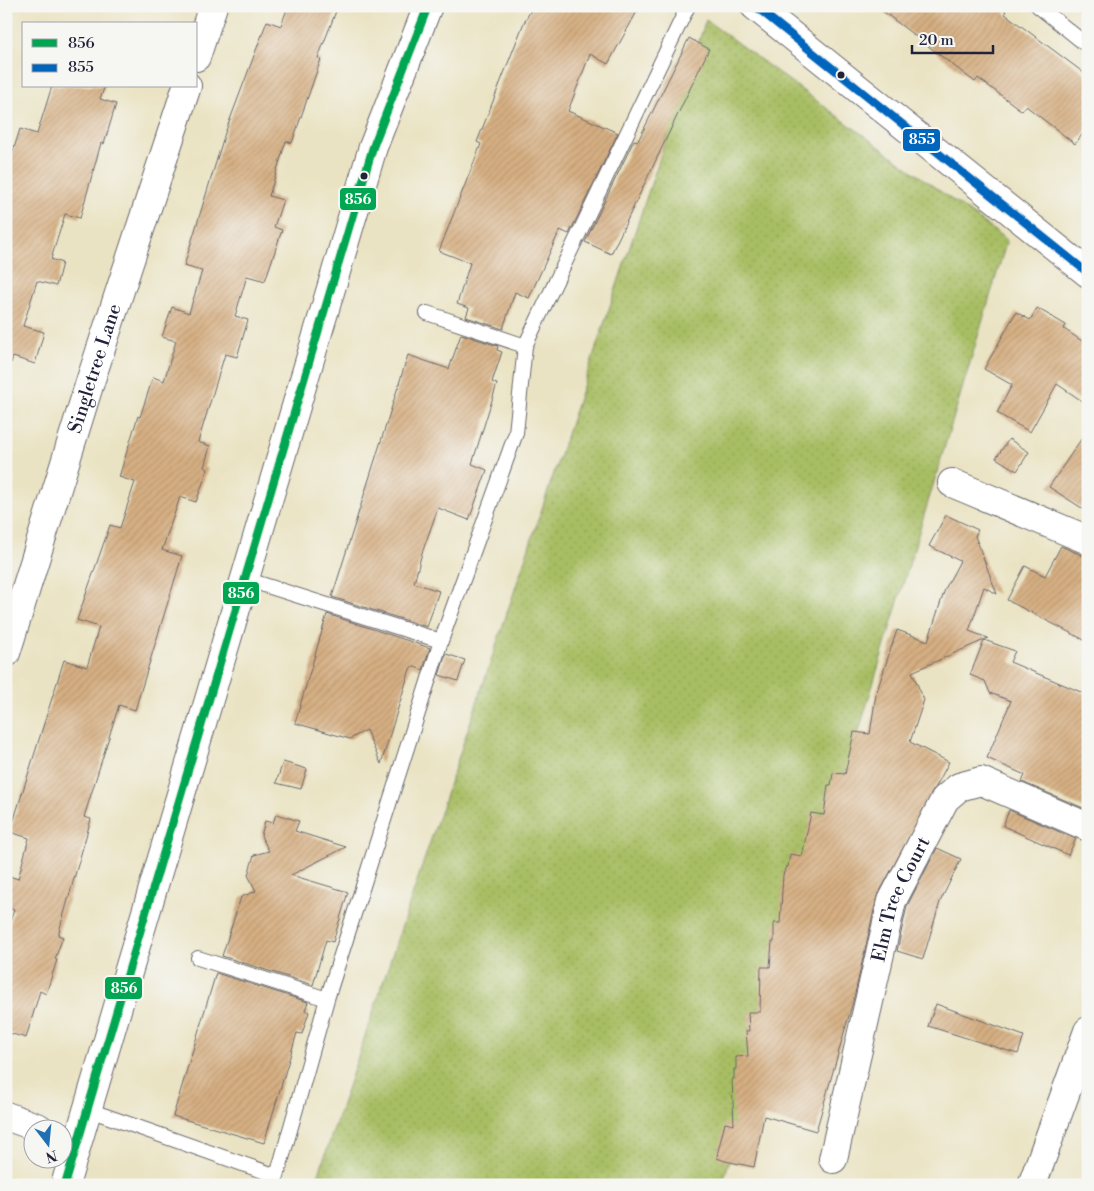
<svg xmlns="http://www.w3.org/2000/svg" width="1094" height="1191" font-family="'Libre Bodoni',serif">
	<defs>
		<pattern id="grass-dots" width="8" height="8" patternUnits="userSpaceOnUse" patternTransform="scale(1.25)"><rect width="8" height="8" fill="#a8be63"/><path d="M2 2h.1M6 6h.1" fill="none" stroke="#90a357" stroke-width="1.8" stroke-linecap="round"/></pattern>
		<pattern id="building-hatch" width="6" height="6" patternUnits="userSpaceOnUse" patternTransform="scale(1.25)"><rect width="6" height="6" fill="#d6af82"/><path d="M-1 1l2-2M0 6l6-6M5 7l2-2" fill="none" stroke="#b79671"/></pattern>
	</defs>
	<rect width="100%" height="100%" fill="#f6f6f2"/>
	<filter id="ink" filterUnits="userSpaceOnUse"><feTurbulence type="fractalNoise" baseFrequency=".02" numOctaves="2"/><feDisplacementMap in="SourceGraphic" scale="10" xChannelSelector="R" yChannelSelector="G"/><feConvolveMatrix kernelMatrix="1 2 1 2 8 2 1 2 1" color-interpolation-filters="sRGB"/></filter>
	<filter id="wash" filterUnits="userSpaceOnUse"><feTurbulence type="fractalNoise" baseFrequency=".0096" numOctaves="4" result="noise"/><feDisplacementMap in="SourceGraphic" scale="20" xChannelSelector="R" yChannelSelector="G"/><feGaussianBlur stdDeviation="1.12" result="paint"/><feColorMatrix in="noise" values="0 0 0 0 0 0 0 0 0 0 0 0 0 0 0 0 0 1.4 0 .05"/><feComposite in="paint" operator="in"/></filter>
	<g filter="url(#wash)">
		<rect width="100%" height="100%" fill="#eae3c3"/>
		<path fill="url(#grass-dots)" stroke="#65704f" d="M706,20L1007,240L722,1185H315Z"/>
		<g id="blocks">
			<path fill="url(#building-hatch)" d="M288,6H338L318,58L321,59L292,143L286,141L269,196L283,200L274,227L282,230L265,281L247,276L235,316L248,320L237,357L225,354L198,442L210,446L204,467L208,469L196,502L180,497L162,550L182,556L135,710L119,705L84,817L91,819L58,935L63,937L55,959L57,960L46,994L40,991L26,1038L6,1032V932L14,910L6,907V875L18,879L29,838L10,832L64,660L87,667L99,627L77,620L110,525L120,528L135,482L119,477L138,416L140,417L153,377L164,381L176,341L162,337L172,307L189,313L202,271L184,266L225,133L267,21L281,26Z
				M533,6H640L608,64L590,54L568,111L618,133L569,234L560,230L529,298L515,292L503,329L466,317L469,308L457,304L470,263L439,251L481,144L477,142L523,25Z
				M876,6H1006L1005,14L1088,76V127L1075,144L1026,106L1022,111L978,78L975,82Z
				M689,38L709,49L611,254L585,242L634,140L638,141Z
				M52,86H105L100,99L116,104L104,144L101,143L80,218L65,214L51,259L62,263L56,286L37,281L23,326L44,332L35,364L13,357L11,363H6V174L20,129L37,134Z
				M1037,308L1066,325L1064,329L1088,345V405L1057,384L1030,432L997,413L1012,385L984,369L1016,312L1030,320Z
				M461,334L498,346L497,350L502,352L492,382L497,384L472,464L487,470L469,520L438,508L422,553L414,583L439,591L427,627L332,597L408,355L449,369Z
				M1088,429V512L1049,487Z
				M1009,439L1029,452L1017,471L996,458Z
				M946,515L978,530L975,536L997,594L984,587L969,631L988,638L984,640L1015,651L1010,662L1088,695V810L1022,782L1025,775L987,758L1011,701L990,693L985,681L970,675L984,640L912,672L924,700L910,742L949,762L877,897L854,998L816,1131L764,1116L754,1167L725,1161L717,1158L718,1151L725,1123L734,1125L732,1079H734V1069H736V1057L748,1056L746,1031H749L748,1012H760L761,967H770L772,942H774V923H780L783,875L786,866L788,867L790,854L802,856L811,813L824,815L828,785H831L833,773L845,774L854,732L870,734L876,694L897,630L928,641L945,589L960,561L929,546Z
				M1061,546L1088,558V642L1007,600L1025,566L1045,576Z
				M327,614L430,648L423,670L412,666L410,669L381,764L366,730L350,739L295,723Z
				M446,654L465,660L458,681L439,675Z
				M283,762L307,769L301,789L276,783Z
				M1009,810L1076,839L1068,855L1003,826Z
				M276,814L299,821L295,831L346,847L291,875L348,892L333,942L326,940L313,985L222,956L241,897L256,891L248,875L254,855L269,851L261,836L265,821L273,823Z
				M937,848L961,859L940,902L923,959L897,951L907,906Z
				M216,973L308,1002L305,1010L309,1012L302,1034L297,1033L264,1143L173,1116Z
				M936,1004L1024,1036L1018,1054L928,1026Z"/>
		</g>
	</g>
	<g filter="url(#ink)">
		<use href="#blocks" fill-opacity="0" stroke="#68666b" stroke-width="1"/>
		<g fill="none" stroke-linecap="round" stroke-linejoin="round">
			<defs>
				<path id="service" d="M1038,6L1088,46
					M427,313L525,346L688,6
					M245,579L441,641L516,433L525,346
					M198,958L327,999L441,641
					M89,1110L277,1176L327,999"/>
				<g id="minor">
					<path d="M196,57L213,6"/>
					<path d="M952,483L1088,540"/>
					<path id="s1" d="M6,653L91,379L187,86"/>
					<path d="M6,1116L39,1128"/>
					<path id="s2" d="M833,1159L892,901L945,799L959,787L981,781L1088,827"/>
					<path d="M1032,1185L1088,1031"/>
				</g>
				<path id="tertiary" d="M755,6L1088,273"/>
				<path id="primary" d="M65,1185L373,147L428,6"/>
			</defs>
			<use href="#service" stroke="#68666b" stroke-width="16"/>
			<use href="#minor" stroke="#68666b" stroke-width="30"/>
			<use href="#tertiary" stroke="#68666b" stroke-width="30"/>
			<use href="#primary" stroke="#68666b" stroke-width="30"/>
			<use href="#service" stroke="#fff" stroke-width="14"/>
			<use href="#minor" stroke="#fff" stroke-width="28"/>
			<use href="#tertiary" stroke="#fff" stroke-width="28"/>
			<use href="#primary" stroke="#fff" stroke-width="28"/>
			<defs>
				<path id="bus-1" d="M65,1185L373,147L428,6"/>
				<path id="bus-2" d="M755,6L1088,273"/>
			</defs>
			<use href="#bus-1" stroke="#f6f6f2" stroke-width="11"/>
			<use href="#bus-2" stroke="#f6f6f2" stroke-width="11"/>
			<use href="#bus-1" stroke="#00a651" stroke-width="8"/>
			<use href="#bus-2" stroke="#0065bd" stroke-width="8"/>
		</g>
	</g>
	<g fill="#22223b" stroke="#f6f6f2" stroke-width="2">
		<circle cx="841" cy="75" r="4.5"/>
		<circle cx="364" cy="176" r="4.5"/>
	</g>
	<g text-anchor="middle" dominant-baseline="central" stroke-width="4" stroke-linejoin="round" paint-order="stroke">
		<g font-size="19" fill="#22223b" stroke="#f6f6f2">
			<text stroke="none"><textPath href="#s1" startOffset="298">Singletree Lane</textPath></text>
			<text stroke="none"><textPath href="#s2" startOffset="269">Elm Tree Court</textPath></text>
		</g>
	</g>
	<g stroke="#f6f6f2" stroke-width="2">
		<rect x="902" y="128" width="39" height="24" rx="5" fill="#0065bd"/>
		<rect x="339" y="187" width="38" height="24" rx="5" fill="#00a651"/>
		<rect x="222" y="581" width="38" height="24" rx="5" fill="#00a651"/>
		<rect x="104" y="976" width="39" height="24" rx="5" fill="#00a651"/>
	</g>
	<g font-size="14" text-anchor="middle" font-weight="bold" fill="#fff">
		<text x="922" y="144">855</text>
		<text x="358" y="204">856</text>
		<text x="241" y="598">856</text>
		<text x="124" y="993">856</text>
	</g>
	<rect width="1094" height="1191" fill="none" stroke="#f6f6f2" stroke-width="25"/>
	<rect x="22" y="22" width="175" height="65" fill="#f6f6f2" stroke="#a1a1a9"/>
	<rect x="32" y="39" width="25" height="8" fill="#00a651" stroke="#a1a1a9"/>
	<text x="68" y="48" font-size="15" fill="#22223b">856</text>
	<rect x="32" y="64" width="25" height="8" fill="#0065bd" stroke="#a1a1a9"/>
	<text x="68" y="72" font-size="15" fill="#22223b">855</text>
	<g transform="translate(48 1144) rotate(164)"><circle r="24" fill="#f6f6f2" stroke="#a1a1a9"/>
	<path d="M0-4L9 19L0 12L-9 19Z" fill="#1f6fb2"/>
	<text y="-8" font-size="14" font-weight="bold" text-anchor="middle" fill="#22223b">N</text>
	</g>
	<path d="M912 45v8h81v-8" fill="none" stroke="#22223b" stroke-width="2.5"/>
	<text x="919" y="45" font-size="15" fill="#22223b" stroke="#f6f6f2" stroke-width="4" paint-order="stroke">20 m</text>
</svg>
